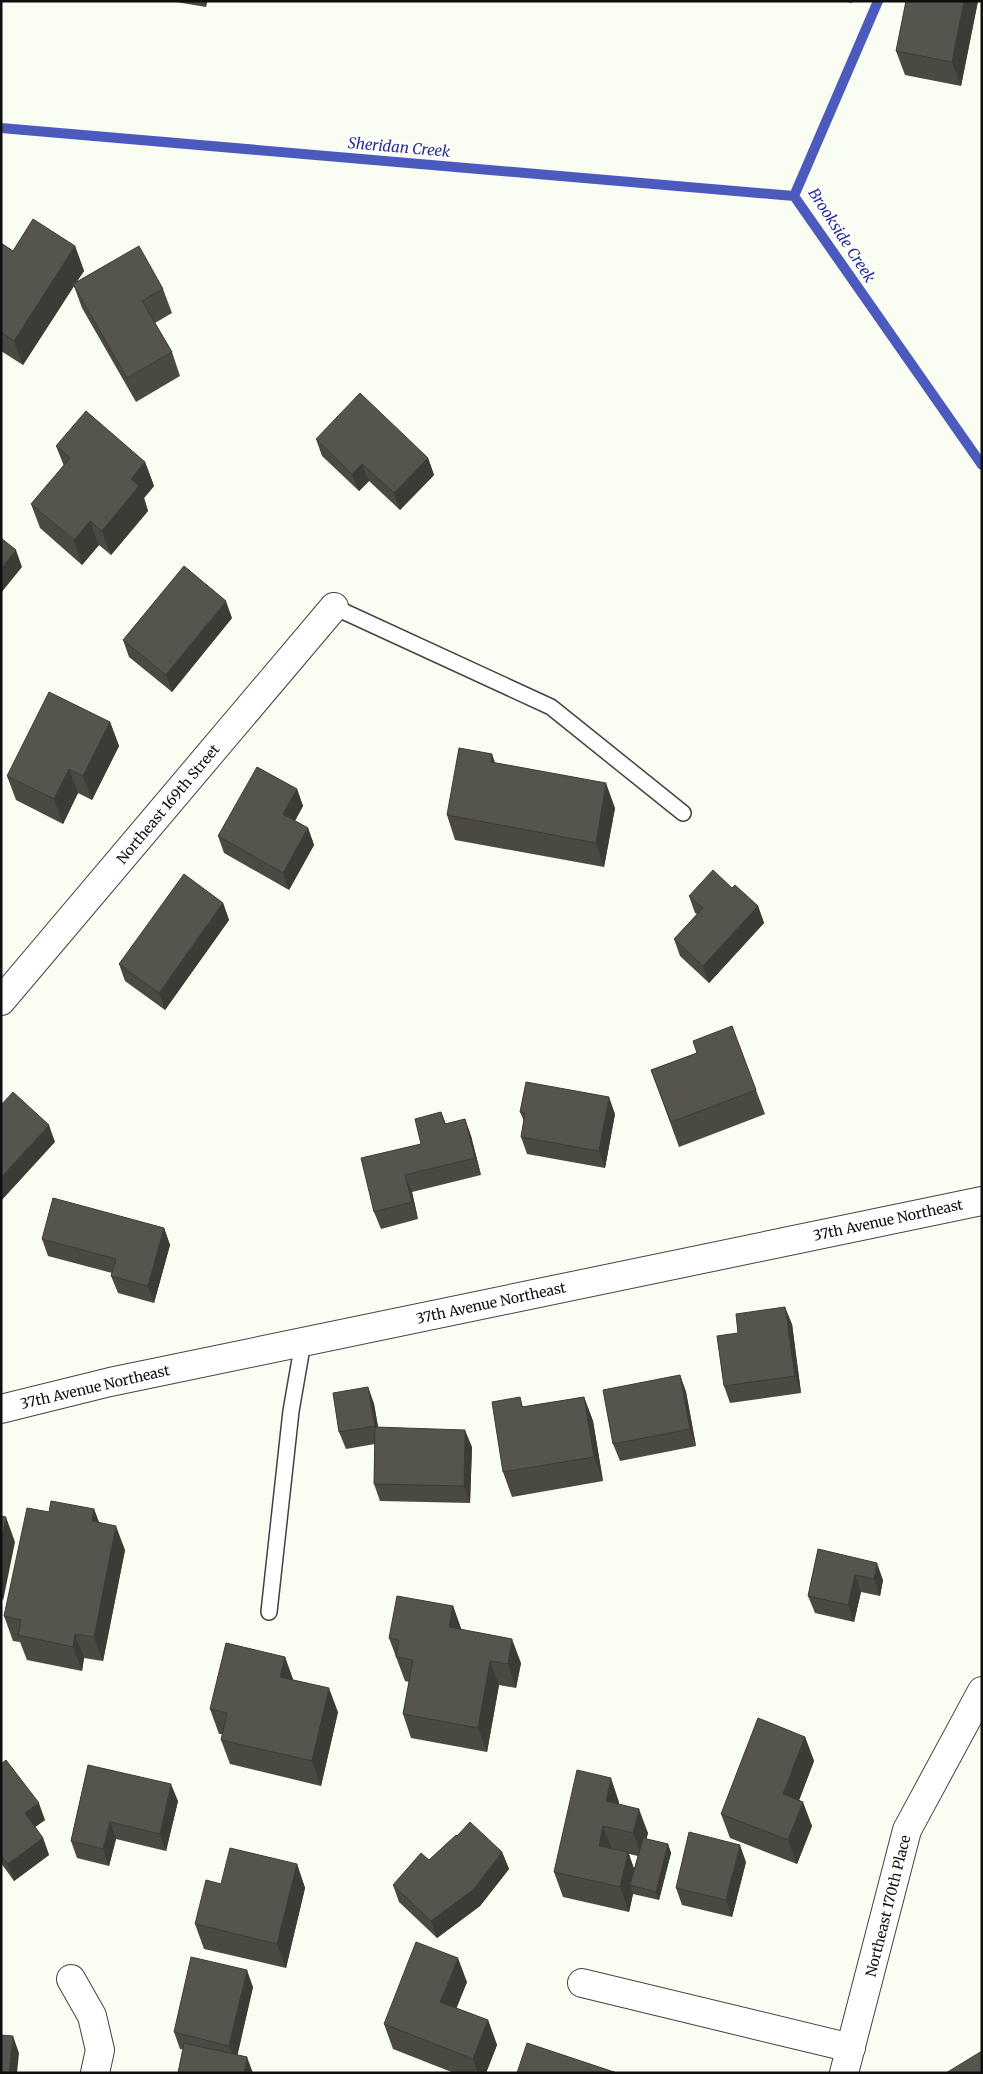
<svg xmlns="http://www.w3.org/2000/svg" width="983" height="2074" font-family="Merriweather,serif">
	<rect width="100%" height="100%" fill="#fafdf2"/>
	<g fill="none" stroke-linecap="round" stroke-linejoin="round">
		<path stroke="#4d5abd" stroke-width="10" d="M878,1L794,196L982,465
			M1,128L794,196"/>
		<defs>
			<path id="service" d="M334,607L551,707L683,813
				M269,1612L291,1411L303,1342"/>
			<path id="minor" d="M1,1001L334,607
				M1,1409L110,1382L982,1201
				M71,1979L92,2016L100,2050L95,2073
				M582,1983L851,2048
				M844,2073L907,1830L982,1691"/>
		</defs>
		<use href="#service" stroke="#424242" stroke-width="18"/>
		<use href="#minor" stroke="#424242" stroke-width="30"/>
		<use href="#service" stroke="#fff" stroke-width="15"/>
		<use href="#minor" stroke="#fff" stroke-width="28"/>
	</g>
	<path fill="#4a4942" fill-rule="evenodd" d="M170,1H207L206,7Z
		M843,1H852V3Z
		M978,1L961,86L905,75L896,51Z
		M1,243L13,251L75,246L84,271L77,281L163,289L172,313L155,323L172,352L180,376L136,402L82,308L74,286L23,365L1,351Z
		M316,439L428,458L434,475L400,510L369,481L359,491L322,456Z
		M56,446L145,462L154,486L144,498L148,511L111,555L99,545L82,565L40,528L31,504L64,466Z
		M232,618L172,692L129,657L123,640Z
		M110,722L119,746L92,800L78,793L63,824L16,800L7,776Z
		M495,763L615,808L604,867L455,840L447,815Z
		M297,789L303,806L295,821L308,828L314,845L289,890L224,853L218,836Z
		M732,888L758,906L764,923L709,983L680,956L674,939L697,914L695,913L689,896Z
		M223,903L229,920L165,1010L125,981L119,964Z
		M732,1026L765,1114L679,1147L651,1070L697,1053Z
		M441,1112L446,1124L465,1119L471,1136L481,1175L412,1192L418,1219L381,1229L374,1212L421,1144Z
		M520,1112L615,1114L605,1168L527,1154L521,1137L524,1121Z
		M164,1228L170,1245L154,1303L118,1293L111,1276L112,1273L48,1256L42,1239Z
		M792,1324L801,1393L730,1403L724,1386Z
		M680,1375L686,1392L696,1446L620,1461L613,1444Z
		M368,1387L374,1404L378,1427L472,1447L470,1503L380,1501L374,1484L375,1444L346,1449L339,1432Z
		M520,1397L523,1407L584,1397L593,1421L603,1481L512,1497L503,1472Z
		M94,1509L99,1522L125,1550L103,1661L84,1658L82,1671L27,1660L20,1642L13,1641L4,1616L49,1512Z
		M818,1549L883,1580L880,1596L861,1592L854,1622L815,1613L808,1596Z
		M453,1606L461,1629L521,1663L516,1688L499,1685L487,1752L411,1738L403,1714L409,1682L405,1681L389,1638Z
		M285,1657L293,1680L338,1712L321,1786L230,1764L221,1740L222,1734H219L210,1709Z
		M805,1737L814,1761L799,1800L812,1826L797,1864L730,1838L721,1814Z
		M1,1764L45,1820L35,1827L43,1838L49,1855L14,1881L1,1863Z
		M88,1765L178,1801L166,1851L116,1839L109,1866L77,1858L71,1841Z
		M619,1802V1804L648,1833L646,1839L668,1844L671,1853L659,1900L633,1894L629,1912L563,1897L554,1872ZM629,1854L638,1856L634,1869Z
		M457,1836L502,1852L509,1869L480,1906L437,1938L399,1902L393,1885L429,1860Z
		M746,1862L732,1917L682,1905L676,1888Z
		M297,1864L305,1888L286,1968L204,1949L195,1924L221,1884Z
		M467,1982L456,2008L488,2020L497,2045L486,2073H454L393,2049L384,2024Z
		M253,1987L237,2055L180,2049L174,2032Z"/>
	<path fill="#3c3c36" d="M203,1H207L206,7Z
		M964,1H978L961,86L952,62Z
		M75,246L84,271L74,286L73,284L74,286L23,365L14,341Z
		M428,458L434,475L400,510L394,493Z
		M145,462L154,486L144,498L148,511L111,555L102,531L131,479Z
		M362,464L369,481L359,491L352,474Z
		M90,521L99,545L82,565L74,540Z
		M16,550L22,567L1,593V568Z
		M226,601L232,618L172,692L166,675Z
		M110,722L119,746L92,800L83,776Z
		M492,754L501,779L491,762Z
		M69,769L78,793L63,824L54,799Z
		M606,783L615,808L604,867L596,843Z
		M297,789L303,806L289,831L283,814Z
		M308,828L314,845L289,890L283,873Z
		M223,903L229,920L165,1010L159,993Z
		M758,906L764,923L709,983L703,966Z
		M609,1097L615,1114L605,1168L599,1151Z
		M465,1119L471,1136L481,1175L475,1158Z
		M49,1125L55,1142L1,1201V1177Z
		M405,1175L412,1192L418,1219L412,1202Z
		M164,1228L170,1245L154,1303L148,1286Z
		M785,1307L792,1324L801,1393L795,1376Z
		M680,1375L686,1392L696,1446L690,1429Z
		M368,1387L374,1404L381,1443L375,1426Z
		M584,1397L593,1421L603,1481L594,1457Z
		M465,1430L472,1447L470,1503L464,1486Z
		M94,1509L103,1534L92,1521Z
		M6,1517L15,1542L3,1601L1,1595V1541Z
		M116,1526L125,1550L103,1661L94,1637Z
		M877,1563L883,1580L880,1596L874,1579Z
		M855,1575L861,1592L854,1622L848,1605Z
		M453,1606L462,1631L449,1627Z
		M75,1634L84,1658L82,1671L73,1647Z
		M512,1639L521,1663L516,1688L508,1664Z
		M285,1657L294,1682L280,1677Z
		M490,1661L499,1685L487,1752L478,1728Z
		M329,1688L338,1712L321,1786L312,1761Z
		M805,1737L814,1761L792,1819L783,1794Z
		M611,1778L619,1802L615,1826L606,1801Z
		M171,1784L178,1801L166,1851L160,1834Z
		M803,1802L812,1826L797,1864L788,1840Z
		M39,1803L45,1820L31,1830L25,1813Z
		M639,1809L648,1833L642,1857L633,1833Z
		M110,1822L116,1839L109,1866L103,1849Z
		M603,1826L612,1850L599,1846Z
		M43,1838L49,1855L14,1881L8,1864Z
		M668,1844L671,1853L659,1900L656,1892Z
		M740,1845L746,1862L732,1917L726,1900Z
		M502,1852L509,1869L480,1906L437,1938L431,1921Z
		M628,1852L637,1877L630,1885L633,1894L629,1912L620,1887Z
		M297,1864L305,1888L286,1968L277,1944Z
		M458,1958L467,1982L449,2027L440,2002Z
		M247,1970L253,1987L236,2062L229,2046Z
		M488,2020L497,2045L486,2073H478L473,2059Z
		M13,2036L19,2053L17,2073H9Z
		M247,2057L253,2073H244Z"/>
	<path fill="#56554d" stroke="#3c3c36" d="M906,1H964L952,62L896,51Z
		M33,219L75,246L14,341L1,332V243L13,251Z
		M139,246L163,289L142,301L172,352L127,378L73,284Z
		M360,393L428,458L394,493L362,464L352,474L316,439Z
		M86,411L145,462L131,479L139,486L102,531L90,521L74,540L31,504L70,458L56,446Z
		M1,538L16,550L1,568Z
		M184,566L226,601L166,675L123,640Z
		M49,692L110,722L83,776L69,769L54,799L7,776Z
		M459,748L492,754L491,762L606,783L596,843L447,815Z
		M257,767L297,789L283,814L308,828L283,873L218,836Z
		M713,870L732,888L735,885L758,906L703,966L674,939L703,908L689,896Z
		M184,874L223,903L159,993L119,964Z
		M732,1026L756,1090L671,1122L651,1070L697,1053L693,1041Z
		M526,1082L609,1097L599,1151L521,1137L525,1113L520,1112Z
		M13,1092L49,1125L1,1177V1105Z
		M441,1112L445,1124L465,1119L475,1158L405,1175L412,1202L374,1212L361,1158L421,1144L415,1119Z
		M53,1198L164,1228L148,1286L111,1276L116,1259L42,1239Z
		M785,1307L795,1376L724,1386L717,1336L738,1333L736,1314Z
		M680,1375L690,1429L613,1444L603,1390Z
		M368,1387L375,1426L339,1432L333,1393Z
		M520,1397L522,1407L584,1397L594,1457L503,1472L492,1402Z
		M375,1427L465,1430L464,1486L374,1484Z
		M51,1501L94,1509L92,1521L116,1526L94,1637L75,1634L73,1647L18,1635L21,1620L4,1616L27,1508L49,1512Z
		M1,1516L6,1517L1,1541Z
		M818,1549L877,1563L874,1579L855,1575L848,1605L808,1596Z
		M397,1596L453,1606L449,1627L512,1639L508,1664L490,1661L478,1728L403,1714L413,1660L396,1657L399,1640L389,1638Z
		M226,1643L285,1657L280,1677L329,1688L312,1761L221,1740L227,1713L210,1709Z
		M758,1718L805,1737L783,1794L803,1802L788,1840L721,1814Z
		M6,1760L39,1803L25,1813L43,1838L8,1864L1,1855V1764Z
		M88,1765L171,1784L160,1834L110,1822L103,1849L71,1841Z
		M577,1770L611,1778L606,1801L639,1809L633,1833L603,1826L599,1846L628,1852L620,1887L554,1872Z
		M470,1822L502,1852L474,1889L431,1921L393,1885L421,1853L429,1860L456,1835L457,1836Z
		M689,1832L740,1845L726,1900L676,1888Z
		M643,1838L668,1844L656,1892L630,1885Z
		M230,1848L297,1864L277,1944L195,1924L206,1880L221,1884Z
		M416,1942L458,1958L440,2002L488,2020L473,2059L384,2024Z
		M191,1957L247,1970L229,2046L174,2032Z
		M1,2035L13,2036L9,2073H1Z
		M184,2043L247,2057L244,2073H178Z
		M527,2043L617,2073H517Z
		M982,2051V2073H946Z"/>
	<g text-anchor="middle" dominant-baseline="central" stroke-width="5" stroke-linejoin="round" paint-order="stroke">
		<g font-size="14" fill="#0f0f0f" stroke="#fff">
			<text transform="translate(168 804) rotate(-50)">Northeast 169th Street</text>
			<text transform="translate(888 1220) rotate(-12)">37th Avenue Northeast</text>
			<text transform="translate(491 1303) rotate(-12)">37th Avenue Northeast</text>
			<text transform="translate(95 1387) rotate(-13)">37th Avenue Northeast</text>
			<text transform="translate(888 1906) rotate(-76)">Northeast 170th Place</text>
		</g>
		<g font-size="15" font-style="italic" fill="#273092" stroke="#fff">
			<text transform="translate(399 147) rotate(5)">Sheridan Creek</text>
			<text transform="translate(842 235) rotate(57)">Brookside Creek</text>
		</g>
	</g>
	<rect width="983" height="2074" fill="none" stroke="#0f0f0f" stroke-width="5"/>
</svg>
